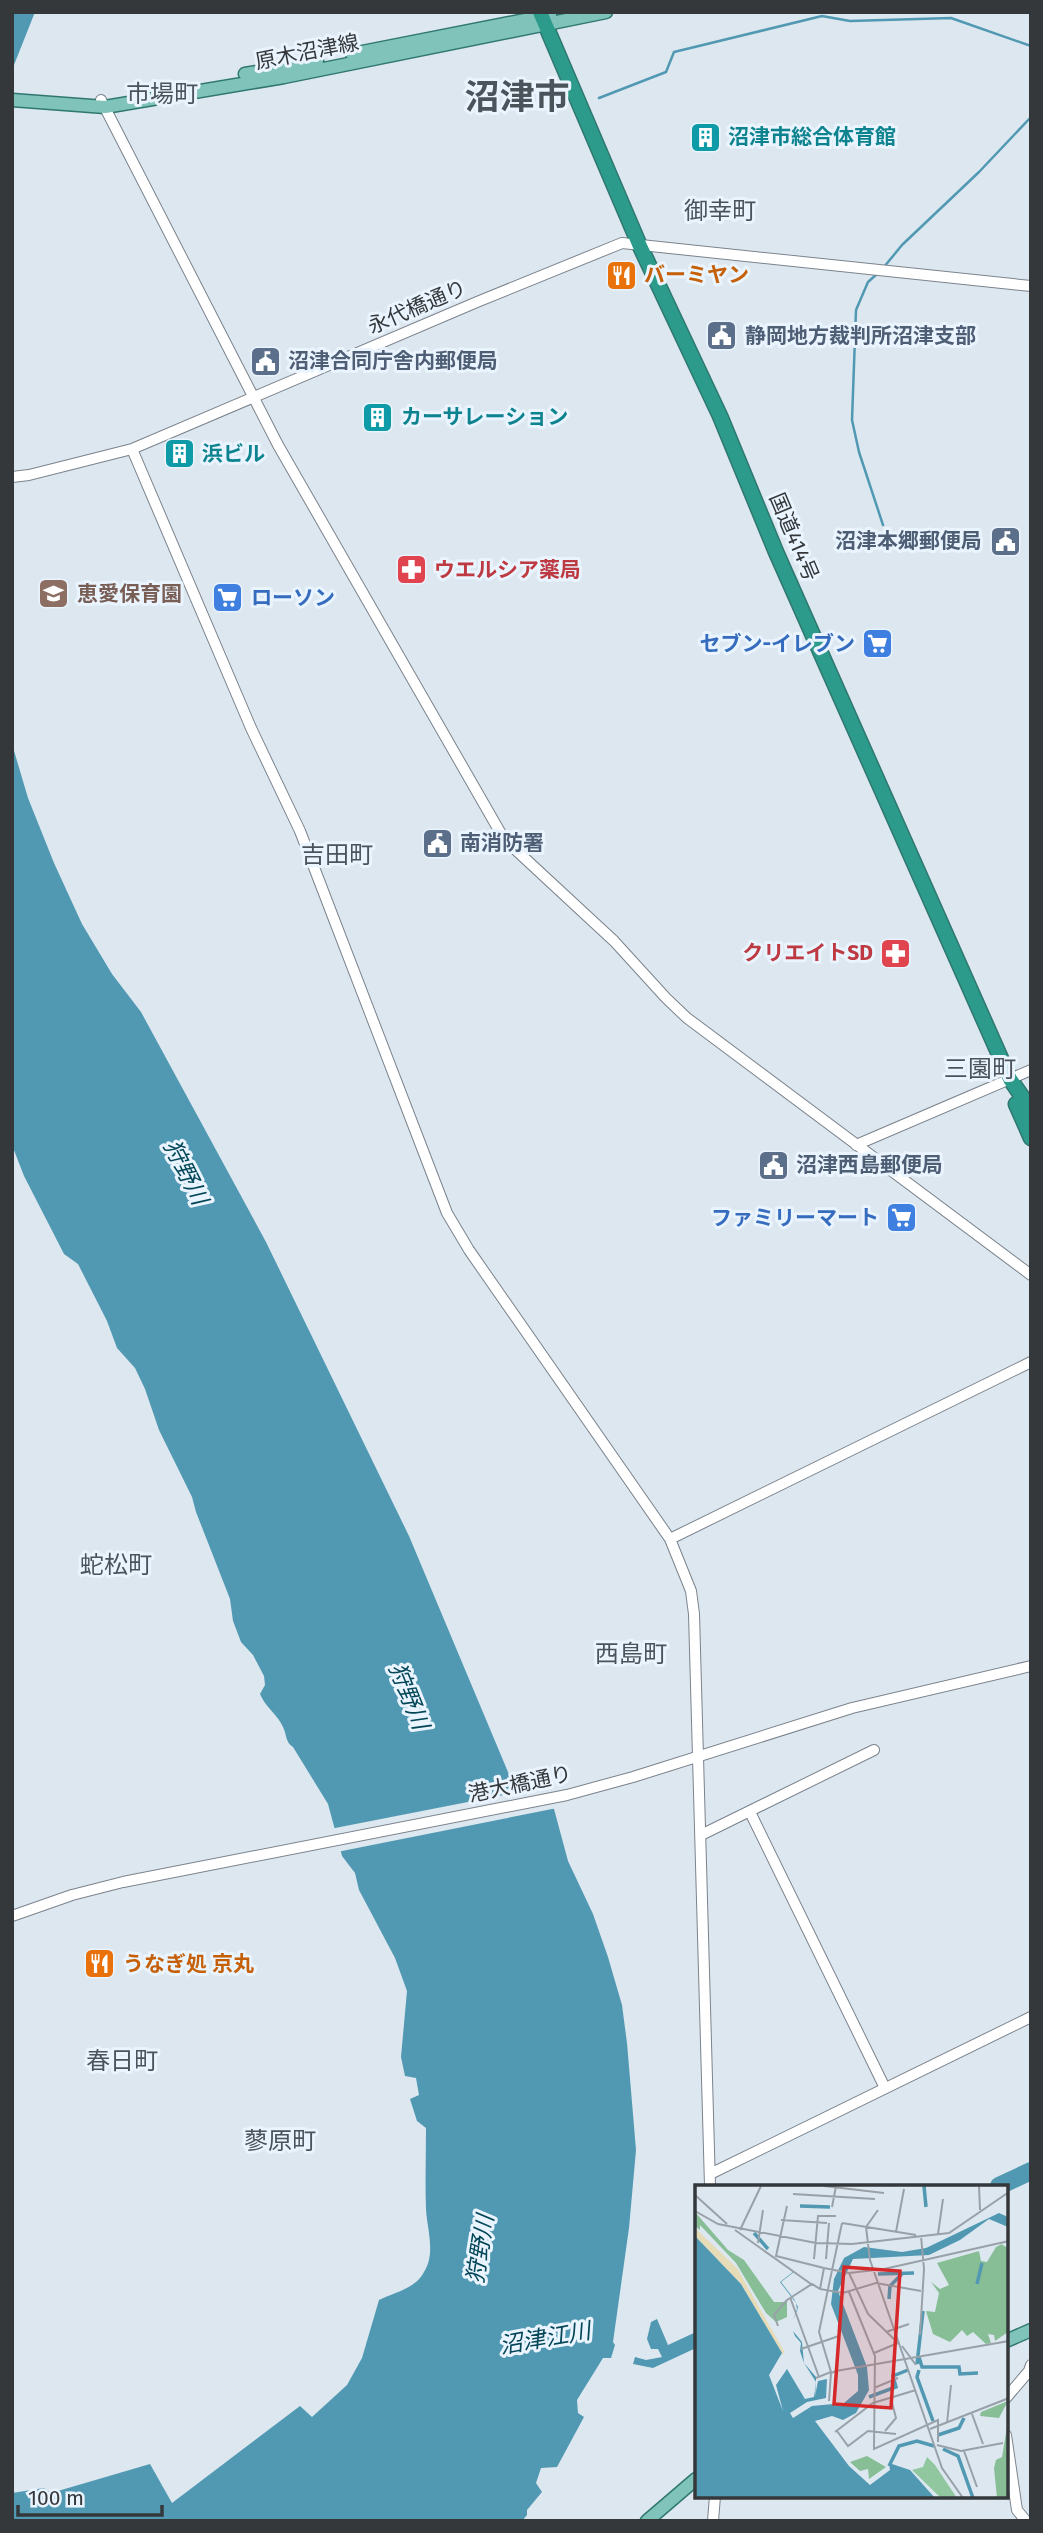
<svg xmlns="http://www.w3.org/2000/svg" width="1043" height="2533" font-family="'Fira Sans','Noto Sans JP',sans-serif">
	<rect width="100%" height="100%" fill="#dde7f0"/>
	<path fill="#5199b2" d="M12,12H35L12,70Z
		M12,744L28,798L54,863L82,924L112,974L141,1012L266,1242L409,1536L516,1791L554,1809L568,1861L593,1914L608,1957L622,2005L627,2043L636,2150L629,2228L613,2342L615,2345L611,2358H603L577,2400L578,2413L584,2417L557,2467L541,2468L536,2483L542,2492L527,2510V2515L522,2521H12V2493L44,2488L51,2493L150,2464L172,2503L300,2406L312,2417L347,2385L362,2358L379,2300C395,2292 415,2289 424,2272C436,2253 427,2229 426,2209C425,2182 426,2155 426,2128L417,2121L410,2099L419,2095L416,2078L405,2076L401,2057L407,1991L395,1958L359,1890L355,1873L342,1856L328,1804L293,1747C285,1742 287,1735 283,1727C278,1715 266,1708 260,1694L265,1685L264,1676L253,1655L241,1642L233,1621L230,1599L196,1512L192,1497L159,1430L145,1389L135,1368L117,1348L107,1321L78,1264L64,1254L24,1176L12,1145Z
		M657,2319L668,2345L696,2332V2348L653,2368L633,2364L635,2357L646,2360L662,2357L658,2349H651L647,2339L651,2322Z"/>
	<path fill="#dde7f0" d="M524,1791L557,1808L337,1852L330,1829Z"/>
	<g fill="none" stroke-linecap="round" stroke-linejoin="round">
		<path stroke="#5199b2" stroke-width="2.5" d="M599,98L666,72L674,52L822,16L850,21L951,18L1031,46
			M884,267L902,245L979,172L1031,117
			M877,274L868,282L856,310L852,420L859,452L883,525"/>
		<path stroke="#5199b2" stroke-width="18" d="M999,2186L1031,2171"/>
		<defs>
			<path id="minor" d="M101,100L278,445L504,839L614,941L666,998L687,1018L1031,1275
				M132,449L251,728L300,831L447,1213L469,1250L670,1539L691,1591L694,1614L710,2186
				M12,477L29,475L132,449L477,302L622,243L1031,286
				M856,1145L1031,1070
				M670,1539L1031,1362
				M750,1812L885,2088
				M701,1835L874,1750
				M12,1916L72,1895L123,1882L567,1795L633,1777L852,1708L1031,1666
				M710,2174L1031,2017
				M1006,2398L1029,2371L1031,2365
				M1006,2435L1017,2510L1026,2521
				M713,2521L715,2496"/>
			<path id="major" d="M352,54L550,15
				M245,74L317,61
				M12,100L105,107L284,77L606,12
				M1006,2341L1031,2330
				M647,2521L696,2479"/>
			<path id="highway" d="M540,12L639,244L720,416L776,552L1010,1079L1023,1098L1031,1115
				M1016,1104L1031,1138"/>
		</defs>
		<use href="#minor" stroke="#7b838c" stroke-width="12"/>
		<use href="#major" stroke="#2f7870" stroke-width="15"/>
		<use href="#highway" stroke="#2f7870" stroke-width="17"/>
		<use href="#minor" stroke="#fff" stroke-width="10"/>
		<use href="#major" stroke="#80c3ba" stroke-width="12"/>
		<use href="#highway" stroke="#2c9b8c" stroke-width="14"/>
	</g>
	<defs>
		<symbol id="building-square" viewBox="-11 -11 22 22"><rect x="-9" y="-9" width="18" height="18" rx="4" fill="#0f9aa8" stroke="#eaf4fe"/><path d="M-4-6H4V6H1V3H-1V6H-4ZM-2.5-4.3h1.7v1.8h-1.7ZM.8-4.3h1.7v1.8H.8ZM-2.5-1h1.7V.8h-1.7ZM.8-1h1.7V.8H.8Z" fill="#fff"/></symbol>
		<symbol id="restaurant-square" viewBox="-11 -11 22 22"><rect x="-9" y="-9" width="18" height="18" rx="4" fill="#e8710a" stroke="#eaf4fe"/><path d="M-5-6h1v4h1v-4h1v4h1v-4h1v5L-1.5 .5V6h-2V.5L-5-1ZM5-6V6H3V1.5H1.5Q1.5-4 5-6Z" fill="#fff"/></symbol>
		<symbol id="civic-square" viewBox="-11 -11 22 22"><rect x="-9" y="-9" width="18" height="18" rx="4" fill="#5c6f8a" stroke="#eaf4fe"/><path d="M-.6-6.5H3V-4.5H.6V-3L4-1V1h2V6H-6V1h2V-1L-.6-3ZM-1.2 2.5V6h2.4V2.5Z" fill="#fff"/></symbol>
		<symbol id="pharmacy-square" viewBox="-11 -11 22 22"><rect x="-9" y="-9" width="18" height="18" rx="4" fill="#e0444e" stroke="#eaf4fe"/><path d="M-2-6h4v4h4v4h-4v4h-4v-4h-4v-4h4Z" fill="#fff"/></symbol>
		<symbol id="school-square" viewBox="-11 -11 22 22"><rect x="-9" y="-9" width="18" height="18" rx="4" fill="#8d6e63" stroke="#eaf4fe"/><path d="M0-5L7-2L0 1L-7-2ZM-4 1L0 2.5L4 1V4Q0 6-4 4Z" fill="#fff"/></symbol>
		<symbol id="supermarket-square" viewBox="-11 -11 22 22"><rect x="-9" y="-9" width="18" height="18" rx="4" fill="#3f7fe0" stroke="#eaf4fe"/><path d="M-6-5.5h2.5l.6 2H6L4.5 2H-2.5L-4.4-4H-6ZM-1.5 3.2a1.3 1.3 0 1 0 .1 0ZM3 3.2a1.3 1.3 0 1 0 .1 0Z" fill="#fff"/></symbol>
	</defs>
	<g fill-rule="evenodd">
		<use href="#building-square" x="688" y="120" width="35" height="35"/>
		<use href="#restaurant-square" x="604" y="258" width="35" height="35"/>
		<use href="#civic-square" x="704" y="318" width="35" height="35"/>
		<use href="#civic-square" x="248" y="344" width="35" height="35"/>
		<use href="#building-square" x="360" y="400" width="35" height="35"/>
		<use href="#building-square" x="162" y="436" width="35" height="35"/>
		<use href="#civic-square" x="988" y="524" width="35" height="35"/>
		<use href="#pharmacy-square" x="394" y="552" width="35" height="35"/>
		<use href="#school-square" x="36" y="576" width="35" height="35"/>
		<use href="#supermarket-square" x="210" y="580" width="35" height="35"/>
		<use href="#supermarket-square" x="860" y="626" width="35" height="35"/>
		<use href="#civic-square" x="420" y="826" width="35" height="35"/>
		<use href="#pharmacy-square" x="878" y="936" width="35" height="35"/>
		<use href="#civic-square" x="756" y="1148" width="35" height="35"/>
		<use href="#supermarket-square" x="884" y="1200" width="35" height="35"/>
		<use href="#restaurant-square" x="82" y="1946" width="35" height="35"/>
	</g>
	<g text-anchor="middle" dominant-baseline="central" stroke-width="6" stroke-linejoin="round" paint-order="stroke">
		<g font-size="21" fill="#34383b" stroke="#eaf4fe">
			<text transform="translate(307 52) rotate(-11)">原木沼津線</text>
			<text transform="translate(417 307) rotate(-23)">永代橋通り</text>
			<text transform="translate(794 537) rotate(67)">国道414号</text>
			<text transform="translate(520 1784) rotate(-12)">港大橋通り</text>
		</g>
		<g font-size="21" font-weight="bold" fill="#0d838f" stroke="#eaf4fe" text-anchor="start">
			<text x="728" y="137">沼津市総合体育館</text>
			<text x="401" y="417">カーサレーション</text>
			<text x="202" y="454">浜ビル</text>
		</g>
		<g font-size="21" font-weight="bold" fill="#c56008" stroke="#eaf4fe" text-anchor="start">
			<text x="644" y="275">バーミヤン</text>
			<text x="123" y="1964">うなぎ処 京丸</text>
		</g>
		<g font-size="21" font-weight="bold" fill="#4e5e75" stroke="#eaf4fe" text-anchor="start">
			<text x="745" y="336">静岡地方裁判所沼津支部</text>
			<text x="288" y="361">沼津合同庁舎内郵便局</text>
			<text x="982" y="541" text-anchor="end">沼津本郷郵便局</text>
			<text x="460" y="843">南消防署</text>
			<text x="796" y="1165">沼津西島郵便局</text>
		</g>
		<g font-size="21" font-weight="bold" fill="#be3a42" stroke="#eaf4fe" text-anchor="start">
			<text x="434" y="570">ウエルシア薬局</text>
			<text x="873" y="953" text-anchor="end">クリエイトSD</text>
		</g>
		<g font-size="21" font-weight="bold" fill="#785e54" stroke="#eaf4fe" text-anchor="start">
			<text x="77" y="594">恵愛保育園</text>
		</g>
		<g font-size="21" font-weight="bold" fill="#366cbe" stroke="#eaf4fe" text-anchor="end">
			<text x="251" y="598" text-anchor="start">ローソン</text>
			<text x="855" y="644">セブン-イレブン</text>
			<text x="879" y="1218">ファミリーマート</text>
		</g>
		<g font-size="23" font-style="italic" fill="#034658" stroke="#eaf4fe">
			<text transform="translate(186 1172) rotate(63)">狩野川</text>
			<text transform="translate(409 1696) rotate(68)">狩野川</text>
			<text transform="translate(480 2249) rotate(-81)">狩野川</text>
			<text transform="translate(545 2338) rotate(-10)">沼津江川</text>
		</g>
		<g font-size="24" fill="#4b535b" stroke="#eaf4fe">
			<text x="162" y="94">市場町</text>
			<text x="720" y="211">御幸町</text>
			<text x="337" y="855">吉田町</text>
			<text x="980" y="1069">三園町</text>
			<text x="116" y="1565">蛇松町</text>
			<text x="631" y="1654">西島町</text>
			<text x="122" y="2061">春日町</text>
			<text x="280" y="2141">蓼原町</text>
		</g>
		<g font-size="35" font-weight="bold" fill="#4b535b" stroke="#eaf4fe">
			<text x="517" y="97">沼津市</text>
		</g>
	</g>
	<g transform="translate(695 2185)">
		<rect width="313" height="313" fill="#dde7f0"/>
		<path d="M232,272L240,280L262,313H246L217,285L228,282Z" fill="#90c79f"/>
		<path d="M0,27L33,65L49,75L79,117H92V132L81,137L71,128L41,78L5,40V45L0,41ZM313,56L306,59L313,63V147L300,156L299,150L293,149L296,158L291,159L278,147L272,151L267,145L255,157L238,149L231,126L240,127L244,108L236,97L245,104L254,100L242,78L284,66L286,76L292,77L301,62ZM313,216L304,233L285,231L286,227ZM313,236V313H302L299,283L301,275L307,272ZM172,271L191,282L174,294L173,284L165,286L155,277Z" fill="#87be96"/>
		<path d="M0,43L42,83L89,166L88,170L46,99L0,51Z" fill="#e6dcb7"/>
		<path d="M304,28L313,32V42L294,34L265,55L234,70L158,74L143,106L172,182L174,205L161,228L148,235L137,231L120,236L154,281L175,300L195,285L194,278L215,285L240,313H0V51L46,99L87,168L74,190L88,226L81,200L92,184L110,214L119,212L121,197L109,178L105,166L106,158L100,151L98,146V135L102,124L101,118L85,97L98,87H99L86,97L99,114L103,122L102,126L98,135V146L107,157L109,178L121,192V198L120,211L123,196L132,194L131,213L112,217L95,228L98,233L117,221L149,218L163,206V190L136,119L139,94L149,73L169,62L207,67L231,63Z" fill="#5199b2"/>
		<path fill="none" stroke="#5199b2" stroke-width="3.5" d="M229,1L231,22M105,21L135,22M59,48L73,64M183,89L219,88M282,99L287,78M194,114L195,101L207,89M224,172L227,182H264L265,189L283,188M222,179L228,126M224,185L222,192L238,236M174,212L201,202L198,191L213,185M243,250L264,243L269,233M248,264L263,271L278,313M194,281L204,261L222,256L239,261"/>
		<path fill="none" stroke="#99a1a8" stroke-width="2" d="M129,1L189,8M284,1L285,25M98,9L180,14M0,10L32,39M92,21L81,71L129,83M137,22L141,1M183,25L171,42L175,75L200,147M0,26L23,39L121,58L157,59L254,48L314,7M86,35L132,38M147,38L221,50M40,45L116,99M45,45L66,1M201,47L209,4M243,49L248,14M63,58L68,25M119,74L123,31H141M131,74L134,38M129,83L154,88L189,84L314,56M154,88L173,129L202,157M125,104L148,108L181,98L226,106M154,107L180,171L179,264L243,235V257M95,112L124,192M92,115L117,99L125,104L129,83M83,141L79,130L92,115M199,144L247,283L268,313M191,147L214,139M225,150L229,84L226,51M207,161L221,180M106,164L144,151M179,168L203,158M121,193L136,187L124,147L147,38M179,203L203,193M134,216L136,188L141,186L314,156M277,229L288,259M252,238L256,200M235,244L314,213M142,246L153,261L173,246L201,249M190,246L201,233L196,214M140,247L178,218L221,205M242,260L266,266L308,258M269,266L282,302"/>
		<path fill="#d62828" fill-opacity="0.15" stroke="#d62828" stroke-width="3.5" d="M149,82L205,86L196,223L139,219Z"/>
		<rect width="313" height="313" fill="none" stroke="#34383b" stroke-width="3.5"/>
	</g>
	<rect width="1043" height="2533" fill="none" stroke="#34383b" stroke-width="28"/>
	<path d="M18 2505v10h144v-10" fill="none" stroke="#34383b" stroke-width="3.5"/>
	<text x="28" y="2505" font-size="21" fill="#34383b" stroke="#eaf4fe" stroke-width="5" paint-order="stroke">100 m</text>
</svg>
